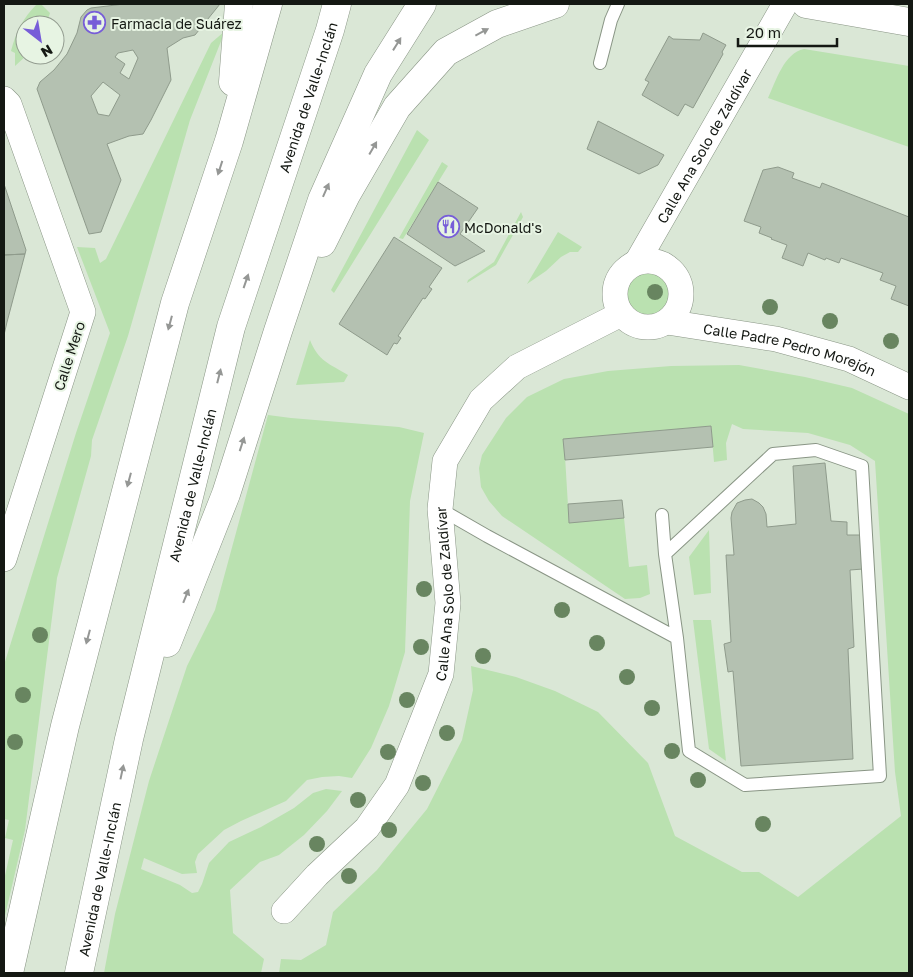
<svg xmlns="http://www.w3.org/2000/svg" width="913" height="977" font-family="'Golos Text',sans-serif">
	<rect width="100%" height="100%" fill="#dae7d6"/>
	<path fill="#bae1b0" d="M37,4H41L50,13L46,25H25V55H27L15,66V53L11,51C16,32 23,18 37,4Z
		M225,31L190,120L128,336L92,440L91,456L57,578L25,830L4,920V880L13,840L5,838L9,820L4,819V665L76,433L110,333L77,247L95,248L100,263L106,259L211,43Z
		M804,49L909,66V147L768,98C776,81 784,53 804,49Z
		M417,130L429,140L334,293L331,290Z
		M442,162L448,166L403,239L399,238Z
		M521,212L523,217L496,265L467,283L468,280L494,262Z
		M558,232L582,247L578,252H570L561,257L546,271L527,284Z
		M625 294a22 22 0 1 1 44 0a22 22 0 1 1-44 0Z
		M310,340C318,361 330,364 348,375L344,382L296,385Z
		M739,365L805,377L852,388L909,414V973H279L281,959L301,960L326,945L333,912L377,870L427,809L462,740L473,690L471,666L516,677L555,691L598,712L648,763L675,836L742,872H759L798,897L901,816L895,772L875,461L850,445L808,433L743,429L732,424L726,443L727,460L714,462L711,426L564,440L569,522L624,518L629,567L647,565L650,594L640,598L625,599L502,516L489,501L481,487L479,468L482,455L506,418L527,397L564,379L608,371L671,366Z
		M268,415L291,418L399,427L424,433L410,501L405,652L389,706L371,748L352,778L339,776L322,777L307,780L286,801L241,821L224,830L198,854L195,862L197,873L182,874L144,858L141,869L180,885L192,893L198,892L202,884L209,863L229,842L261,827L294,808L313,793L326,789L342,791L327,811L304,835L279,855L260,862L230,890L233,933L264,959L261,973H104L115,914L149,781L187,666L215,610Z
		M709,530L711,593L694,595L689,557Z
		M693,620H711L726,761L709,749Z"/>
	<path fill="#b4c1b1" stroke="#8f9b8c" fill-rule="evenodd" d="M124,4H220L195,35L183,38L167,48L171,80L151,120L143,134L129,136L107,144L121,180L101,232L89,234L37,89L40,82L54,70L67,54L77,33L81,17L87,10L91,8ZM133,50L138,58L129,79L120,73L125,64L115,57L118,53ZM103,82L120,95L109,116L98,114L91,96Z
		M703,33L726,45L722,52L723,54L693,108L685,104L678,116L642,95L649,82L645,80L669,36L673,39L700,40Z
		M598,121L664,155L658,165L639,174L587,149Z
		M778,167L794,173L792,178L820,188L822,183L909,217V306L891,299L896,286L880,280L883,273L841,258L839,263L826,258L825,260L808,253L803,266L782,258L787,245L771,239L772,238L759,233L761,227L744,221L763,170Z
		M438,182L478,208L460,234L485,251L455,266L407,234Z
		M4,184L26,250L25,254L4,255Z
		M394,237L442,268L429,287L432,289L425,299L423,298L398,336L401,338L397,344L394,343L387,355L339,324Z
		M25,254L7,322L4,335V255Z
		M711,426L713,447L565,460L563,439Z
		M825,463L831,521L847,522V535H861L863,569L850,570L854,647L848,649L853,759L741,766L733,671L728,672L724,644L731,642L726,555H734L731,518L732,512L737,503L745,500L752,499L759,503L763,507L766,514L767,527L796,524L793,466Z
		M622,500L624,518L569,523L568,504Z"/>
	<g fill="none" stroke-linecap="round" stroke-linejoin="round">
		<defs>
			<path id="service" d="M600,63L611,20L618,4
				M440,509L487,536L677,638L689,751L745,785L880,776L862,466L816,450L773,454L665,554L677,638
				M662,515L665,554"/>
			<g id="minor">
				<path d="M4,99L9,104L83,312L4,559"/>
				<circle cx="648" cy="294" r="33"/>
				<path id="s1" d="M637,262L785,4"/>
				<path id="s2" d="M667,322L776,339L849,359L909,387"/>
				<path id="s3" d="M284,911L317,875L367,828L397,785L441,674L448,603L440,509L445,461L481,400L517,367L621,314"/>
			</g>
			<path id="tertiary" d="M806,4L909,22"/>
			<g id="primary">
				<path d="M233,82L239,4"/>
				<path d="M322,243L346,195L397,107L446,52L497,24L555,4"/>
				<path d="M167,643L226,494L278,331L322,200L378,74L422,4"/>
				<path d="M9,973L65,726L175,303L229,141L268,4"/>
				<path id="s4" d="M79,973L129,739L231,327L330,30L337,4"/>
			</g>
		</defs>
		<use href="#service" stroke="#899585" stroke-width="14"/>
		<use href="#minor" stroke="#899585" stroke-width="26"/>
		<use href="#tertiary" stroke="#899585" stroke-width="29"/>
		<use href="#primary" stroke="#899585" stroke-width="29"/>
		<use href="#service" stroke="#fff" stroke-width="12"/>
		<use href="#minor" stroke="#fff" stroke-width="25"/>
		<use href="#tertiary" stroke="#fff" stroke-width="28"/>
		<use href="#primary" stroke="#fff" stroke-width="28"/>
	</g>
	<g fill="#688560">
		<circle cx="655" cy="292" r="8"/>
		<circle cx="770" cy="307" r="8"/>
		<circle cx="830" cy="321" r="8"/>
		<circle cx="891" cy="341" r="8"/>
		<circle cx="424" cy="589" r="8"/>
		<circle cx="562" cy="610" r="8"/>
		<circle cx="40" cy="635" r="8"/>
		<circle cx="597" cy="643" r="8"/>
		<circle cx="421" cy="647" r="8"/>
		<circle cx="483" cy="656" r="8"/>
		<circle cx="627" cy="677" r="8"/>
		<circle cx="23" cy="695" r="8"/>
		<circle cx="407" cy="700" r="8"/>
		<circle cx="652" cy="708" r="8"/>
		<circle cx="447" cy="733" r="8"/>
		<circle cx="15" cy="742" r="8"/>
		<circle cx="672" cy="751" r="8"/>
		<circle cx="388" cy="752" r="8"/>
		<circle cx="698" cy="780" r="8"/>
		<circle cx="423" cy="783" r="8"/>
		<circle cx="358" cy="800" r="8"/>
		<circle cx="763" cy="824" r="8"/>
		<circle cx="389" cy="830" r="8"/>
		<circle cx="317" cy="844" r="8"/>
		<circle cx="349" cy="876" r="8"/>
	</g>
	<defs><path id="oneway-solid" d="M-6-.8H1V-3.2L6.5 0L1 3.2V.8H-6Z" transform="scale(1.25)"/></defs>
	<g fill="#959795">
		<use href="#oneway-solid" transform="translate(482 32) rotate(-28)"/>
		<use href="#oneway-solid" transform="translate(397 44) rotate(-58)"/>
		<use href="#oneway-solid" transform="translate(373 148) rotate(-60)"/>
		<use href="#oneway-solid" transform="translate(220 168) rotate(108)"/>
		<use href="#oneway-solid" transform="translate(326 190) rotate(-66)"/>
		<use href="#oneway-solid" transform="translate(246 281) rotate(-71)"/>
		<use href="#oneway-solid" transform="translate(170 323) rotate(105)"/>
		<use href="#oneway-solid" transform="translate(219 376) rotate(-76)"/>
		<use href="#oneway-solid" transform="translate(242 444) rotate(-72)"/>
		<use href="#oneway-solid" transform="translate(129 480) rotate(105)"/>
		<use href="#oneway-solid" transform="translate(186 596) rotate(-68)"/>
		<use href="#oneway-solid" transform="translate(88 637) rotate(105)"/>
		<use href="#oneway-solid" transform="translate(122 772) rotate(-78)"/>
	</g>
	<defs>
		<symbol id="pharmacy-ring" viewBox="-11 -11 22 22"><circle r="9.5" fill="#e7f4e3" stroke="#775dd8" stroke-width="1.5"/><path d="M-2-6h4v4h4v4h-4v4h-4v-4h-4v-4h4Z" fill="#775dd8"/></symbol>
		<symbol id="restaurant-ring" viewBox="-11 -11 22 22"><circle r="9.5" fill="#e7f4e3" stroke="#775dd8" stroke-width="1.5"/><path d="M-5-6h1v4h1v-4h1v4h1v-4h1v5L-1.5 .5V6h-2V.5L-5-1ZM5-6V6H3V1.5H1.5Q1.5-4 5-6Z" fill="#775dd8"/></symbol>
	</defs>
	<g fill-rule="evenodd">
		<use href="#pharmacy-ring" x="82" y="10" width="25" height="25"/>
		<use href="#restaurant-ring" x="436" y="214" width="25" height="25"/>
	</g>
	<g text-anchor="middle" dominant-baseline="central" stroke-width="4" stroke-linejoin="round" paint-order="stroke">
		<g font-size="14" fill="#141813" stroke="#e7f4e3" text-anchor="start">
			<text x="111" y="23">Farmacia de Suárez</text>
			<text x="464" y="227">McDonald's</text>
		</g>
		<g font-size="14" fill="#141813" stroke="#e7f4e3">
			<text stroke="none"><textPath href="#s4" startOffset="906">Avenida de Valle-Inclán</textPath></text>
			<text stroke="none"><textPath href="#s1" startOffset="134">Calle Ana Solo de Zaldívar</textPath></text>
			<text stroke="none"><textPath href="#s2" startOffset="126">Calle Padre Pedro Morejón</textPath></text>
			<text transform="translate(69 356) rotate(-72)">Calle Mero</text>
			<text stroke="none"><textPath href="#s4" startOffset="501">Avenida de Valle-Inclán</textPath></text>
			<text stroke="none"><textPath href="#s3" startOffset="370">Calle Ana Solo de Zaldívar</textPath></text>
			<text stroke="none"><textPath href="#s4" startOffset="96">Avenida de Valle-Inclán</textPath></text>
		</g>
	</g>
	<rect width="913" height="977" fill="none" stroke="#141813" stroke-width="10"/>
	<g transform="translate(40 40) rotate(149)"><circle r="24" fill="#e7f4e3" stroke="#939c90"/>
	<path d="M0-4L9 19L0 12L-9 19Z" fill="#775dd8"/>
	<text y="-8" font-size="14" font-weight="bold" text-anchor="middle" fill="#141813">N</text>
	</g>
	<path d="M738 38v8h99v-8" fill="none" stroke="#141813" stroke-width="2.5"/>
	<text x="746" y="38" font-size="15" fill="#141813" stroke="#e7f4e3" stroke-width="4" paint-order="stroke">20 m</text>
</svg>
